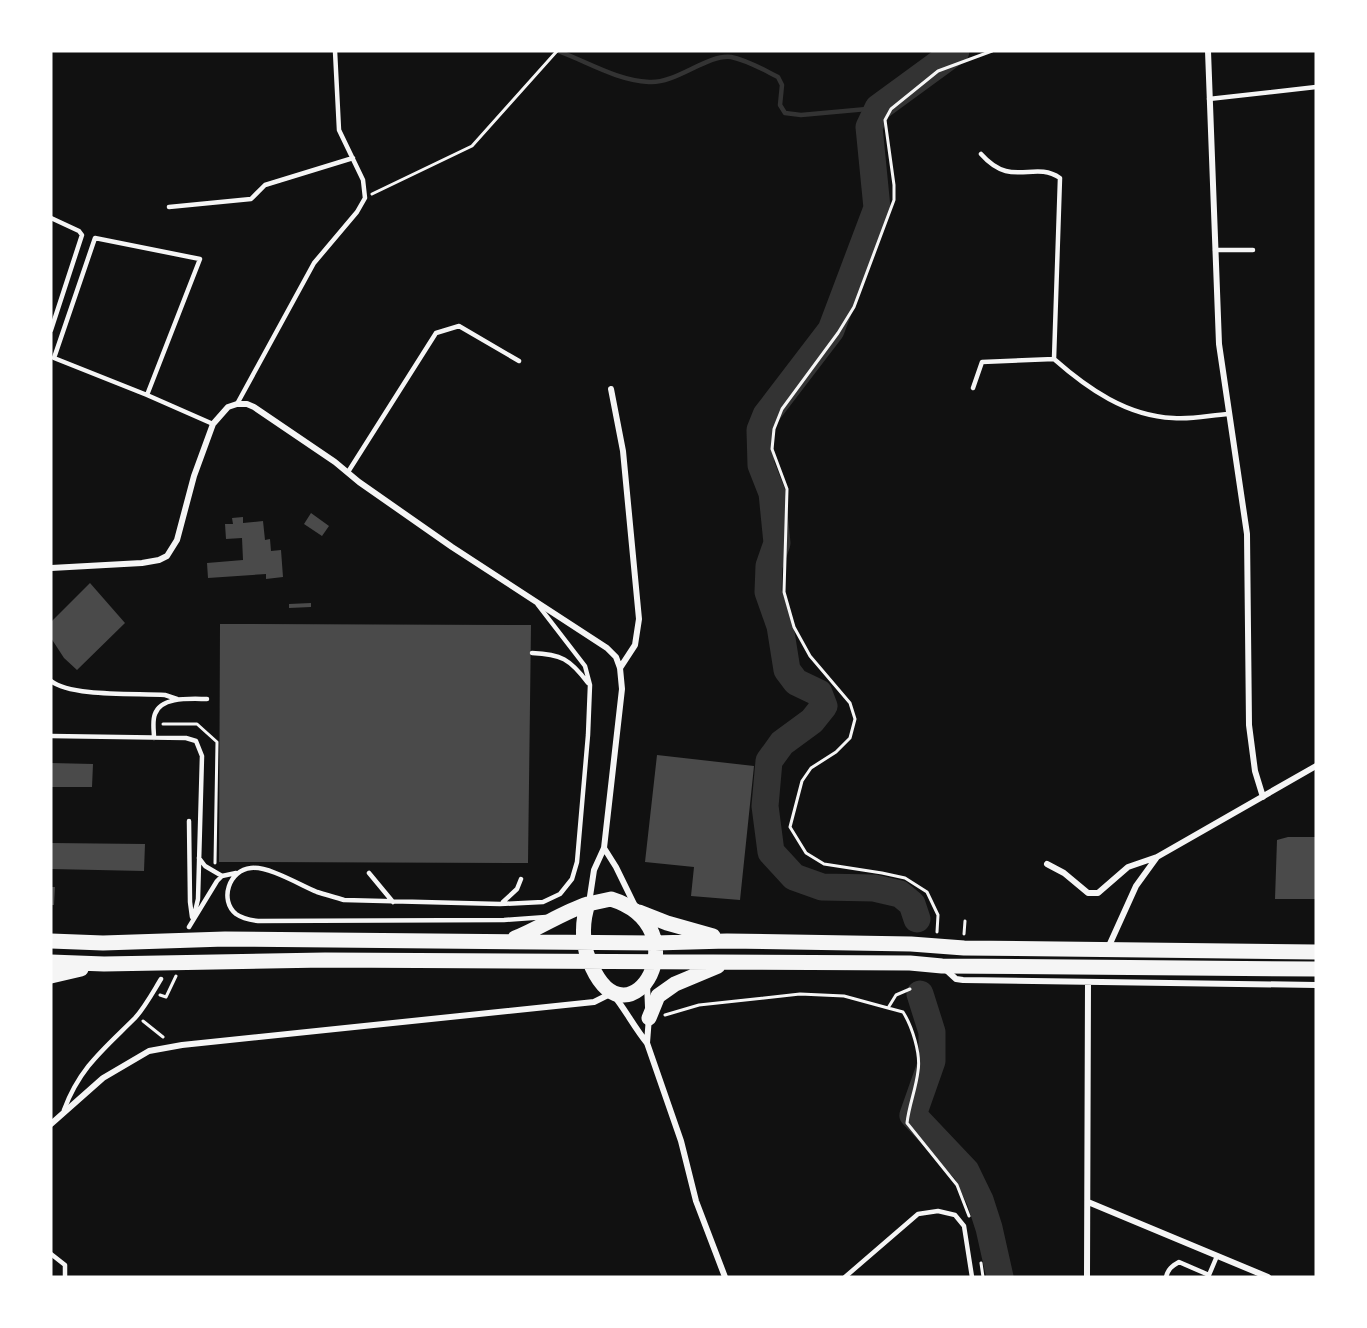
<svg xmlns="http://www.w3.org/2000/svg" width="1367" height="1328" font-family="'Alegreya Sans',sans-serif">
	<rect width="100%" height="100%" fill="#111"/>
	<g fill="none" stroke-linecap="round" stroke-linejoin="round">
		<path stroke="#333" stroke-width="4.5" d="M558,51C588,62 616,80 649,82C676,84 707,54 731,57C747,60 764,70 778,77L782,85L780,105L785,113L801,115L878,108"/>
		<path stroke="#333" stroke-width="27" d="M917,919L912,904L900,894L874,888L822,887L794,877L771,852L765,806L769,761L782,743L812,721L824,706L819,693L796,682L787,670L780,626L768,592L769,566L777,543L772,493L761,465L760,430L766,415L831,330L877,208L869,127L878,108L956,51
			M920,994L932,1032V1061L913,1115L966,1171L980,1200L989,1228L1000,1277"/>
	</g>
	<path fill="#4a4a4a" d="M311,513L329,526L322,536L304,524Z
		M243,517V523L263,521L265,540L270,539L271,551L281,550L283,577L266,579V574L208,578L207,563L243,560L242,538L226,539L225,524H233L232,518Z
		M90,583L125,623L77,670L64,658L51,638V622Z
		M311,603V607L289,608V604Z
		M220,624L531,625L528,863L219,862Z
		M657,755L754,766L740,900L691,896L694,867L645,862Z
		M51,763L93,764L92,787H51Z
		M1288,837H1316V899H1275L1277,840Z
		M51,843L145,844L144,871L51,869Z
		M51,887H55L54,905H51Z"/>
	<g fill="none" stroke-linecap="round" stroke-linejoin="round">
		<path stroke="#f5f5f5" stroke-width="3" d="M372,194L472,146L557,51
			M163,724H197L217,742L215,863
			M937,932L938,915L927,892L905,878L882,873L824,864L806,853L790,827L802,781L811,768L836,752L850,738L855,719L850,703L810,656L794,627L784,592L787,489L772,449L774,429L782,409L838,333L854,307L894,200V185L885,120L891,109L938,71L992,51
			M964,934L965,921
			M910,989L896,995L888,1008L903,1012C912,1026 921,1054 918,1071C916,1089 909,1105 907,1123L957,1185L969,1216
			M160,995L166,997L176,976
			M665,1015L699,1005L800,994L844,996L888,1008
			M143,1021L163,1037
			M981,1263L983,1277"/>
		<path stroke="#f5f5f5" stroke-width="4.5" d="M1209,99L1316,87
			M981,154C1012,189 1033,160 1060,178L1054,359
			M169,207L251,199L265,185L353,158
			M51,218L79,231L82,235L51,330
			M1215,250H1253
			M973,388L982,362L1054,359C1088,389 1127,416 1173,418C1191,420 1211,415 1229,414
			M147,395L54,358L95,238L200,259L147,395L213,424
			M237,404L314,263L357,212L365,198L363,180L339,130L335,51
			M348,472L436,333L459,326L519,361
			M538,605L585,666L590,685L588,735L577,862L572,879L560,894L543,902L500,904L344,900C335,897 326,895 317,892C300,885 269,866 251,868C229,870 219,900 236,914C243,919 250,920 258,921L504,920L546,917
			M532,653C561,654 570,659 588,683
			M51,681C71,697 137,693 165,695L177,699
			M51,736L186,738L196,741L202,756L198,899L193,920
			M154,738C154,730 152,721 155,714C161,696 192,699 207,699
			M189,821L190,902L192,917
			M199,858L205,866L222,876
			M369,873L393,902
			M503,902L517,889L521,879
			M189,927L217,881L222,876L236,873
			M64,1110C80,1067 104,1049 135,1018C145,1007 153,992 161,979
			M51,1254L65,1265V1277
			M845,1277L918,1214L938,1211L955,1215L964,1226L972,1277
			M1166,1277C1168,1269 1172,1266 1179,1262L1209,1275L1217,1256"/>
		<path stroke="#f5f5f5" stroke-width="6" d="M1208,51L1219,344L1247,534L1249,725L1255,771L1263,797
			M611,389L623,451L639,619L635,645L620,668
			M51,568L142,563L159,560L167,556L177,540L194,476L213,424L228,407L237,404H247L254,407L335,462L359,482L452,547L607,648L616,657L620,668L622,689L604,848L594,870L589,903
			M604,848L616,867L636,908
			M1047,864L1064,873L1088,893H1098L1128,867L1157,857
			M1108,948L1136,886L1157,857L1316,766
			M944,968L956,979L963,980L1316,985
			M647,984L648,1007
			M647,1043L649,1017
			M51,1124L103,1078L149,1051L182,1045L594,1002L612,993C625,1009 634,1027 647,1043L681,1141L696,1201L725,1277
			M1088,1202L1268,1277
			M1087,1277L1088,982"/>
		<path stroke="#f5f5f5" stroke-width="15" d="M611,899C703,928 630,1049 592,967C582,947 581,924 588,904Z
			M639,912L667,923L713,936
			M515,938C540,928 563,912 588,904
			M51,941L103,943L225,939L655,943L727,941L911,944L964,948L1316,952
			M51,962L104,964L325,960L910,963L942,966L1316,969
			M51,976L81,969
			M649,1018L658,996L675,984L718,966"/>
	</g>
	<rect width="1367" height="1328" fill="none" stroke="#ffffff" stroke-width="105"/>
</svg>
